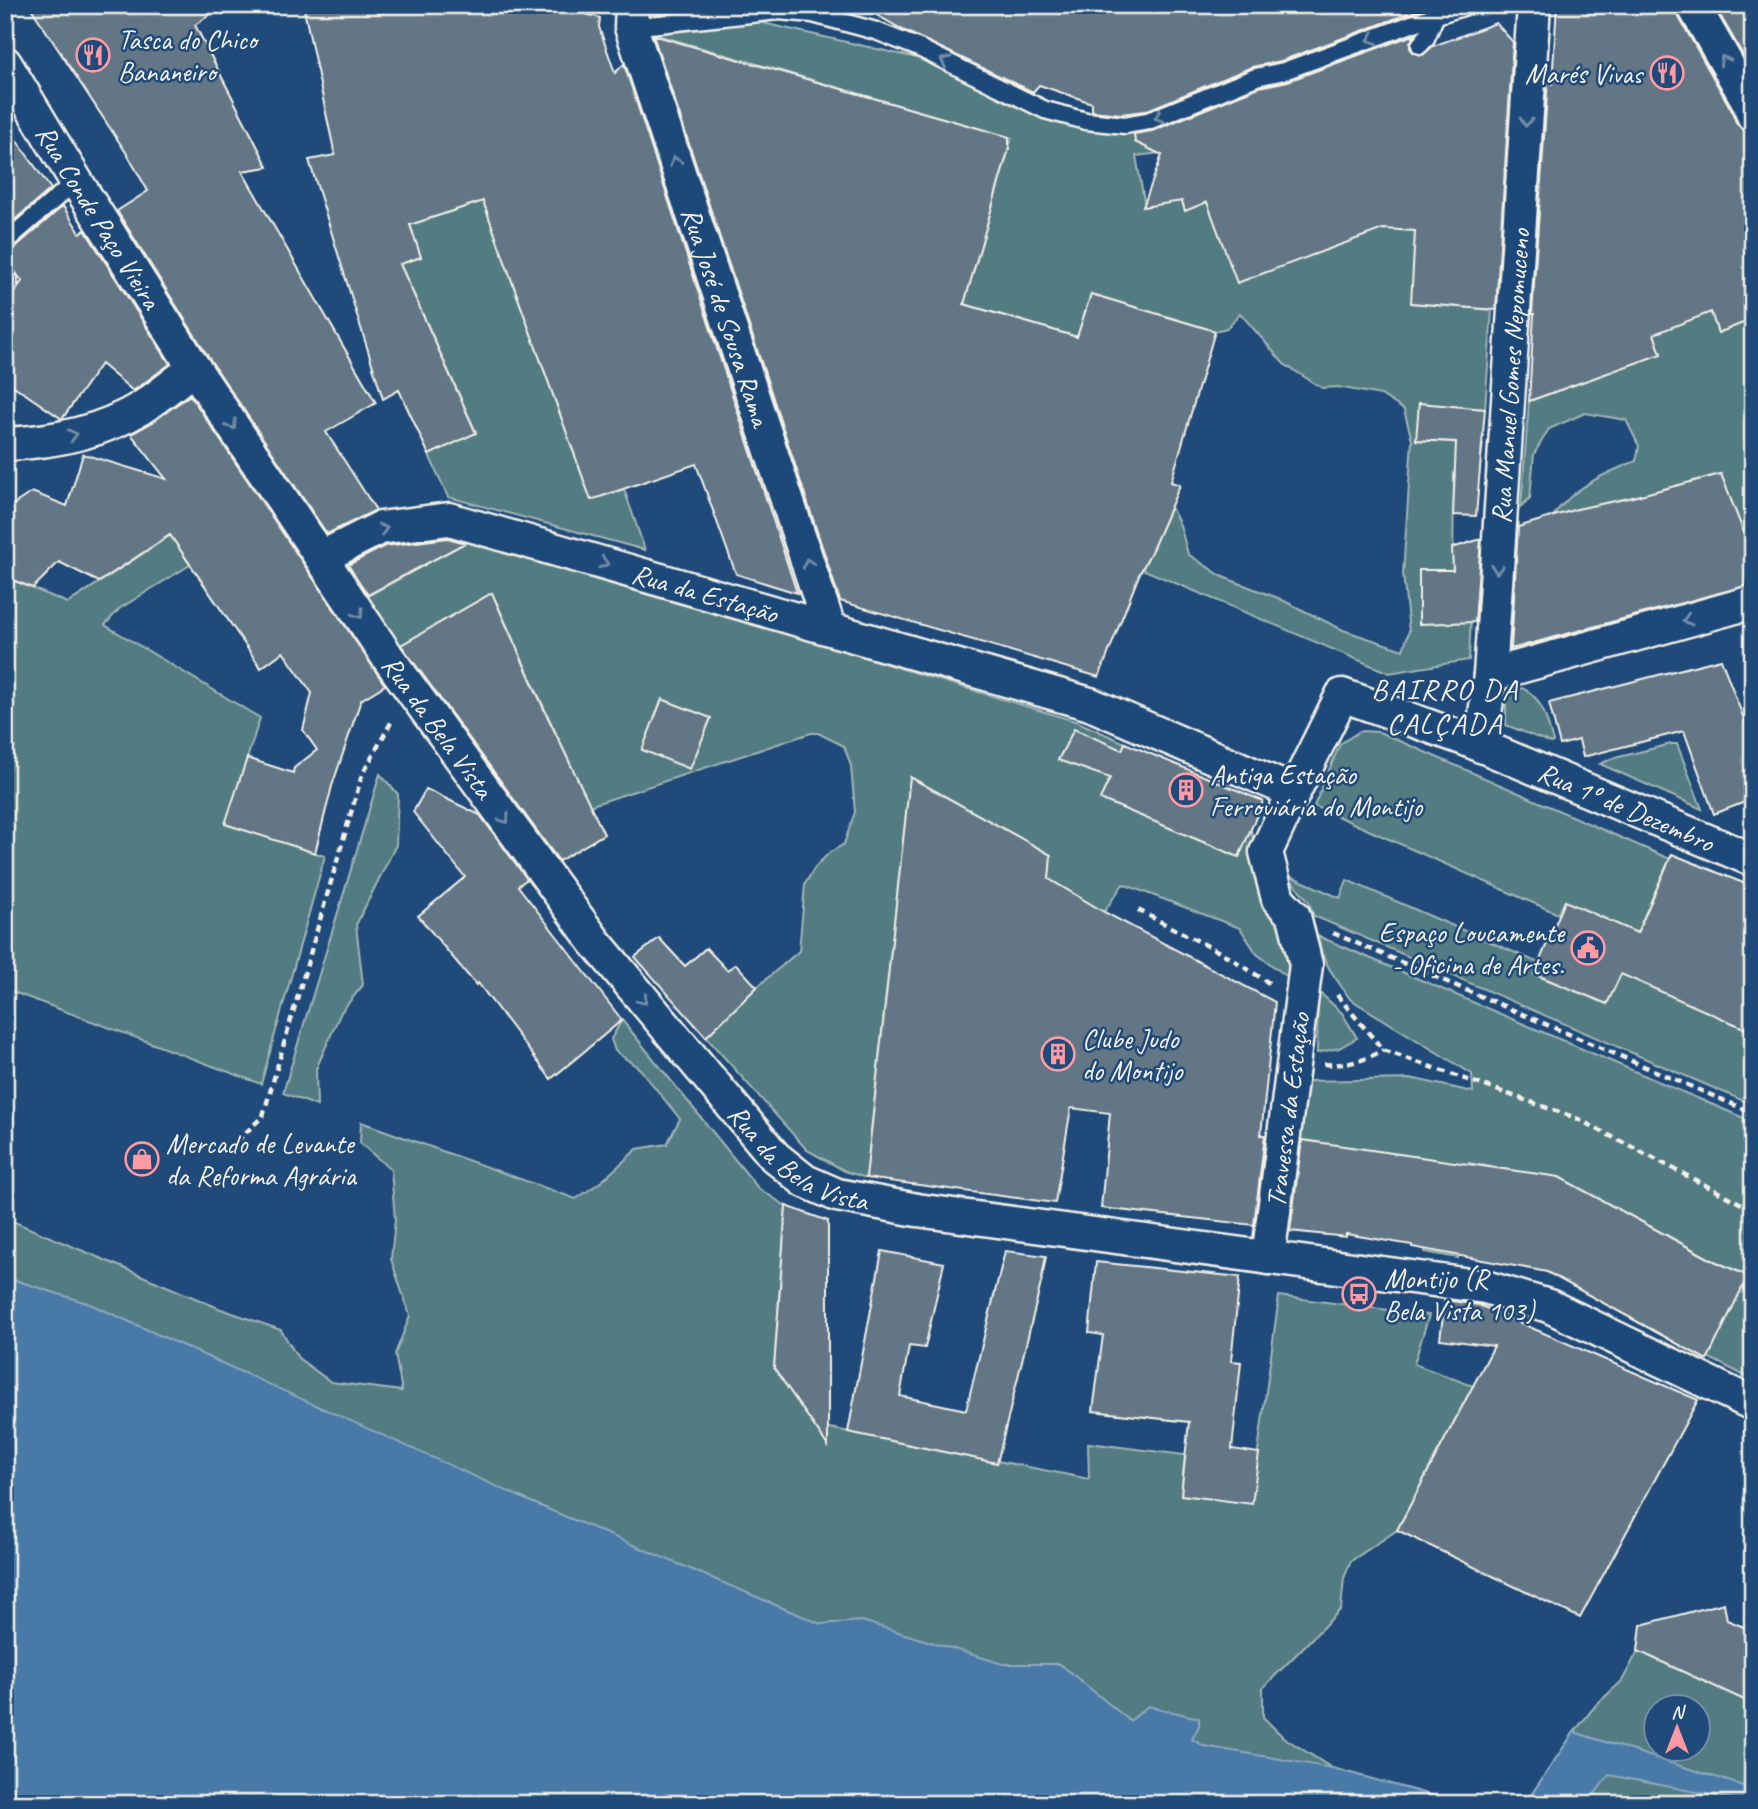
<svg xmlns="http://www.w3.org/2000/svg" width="1758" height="1809" font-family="Caveat,sans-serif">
	<rect width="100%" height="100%" fill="#1f4a7a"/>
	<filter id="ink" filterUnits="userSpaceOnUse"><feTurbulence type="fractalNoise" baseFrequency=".0143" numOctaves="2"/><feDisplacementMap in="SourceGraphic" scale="14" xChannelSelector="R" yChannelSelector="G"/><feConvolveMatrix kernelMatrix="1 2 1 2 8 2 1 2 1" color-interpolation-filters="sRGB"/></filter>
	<g filter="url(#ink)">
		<path fill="#527b82" stroke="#a3b6b5" stroke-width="2" fill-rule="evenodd" d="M754,21L934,62L1040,116L1084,129L1125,133L1156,129L1161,153L1136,156L1145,206L1176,184L1185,211L1207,202L1228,257L1417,215L1412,303L1492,310L1485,409L1419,404L1417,440L1483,444L1479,475L1454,473L1453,570L1419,571L1420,624L1463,622L1461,570L1473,571L1469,660L1389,673L1142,569L1171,507L1180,525L1188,554L1223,577L1278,598L1343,630L1403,650L1409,631L1403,574L1412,440L1404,410L1381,395L1338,387L1322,388L1284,364L1240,313L1227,328L1215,331L1091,294L1077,337L964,304L1012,138L654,34Z
			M384,145L438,215L483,201L591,500L624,489L645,550L448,497L429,455L476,432L400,264L421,257Z
			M1708,305L1718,333L1753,319V539L1747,541L1721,474L1708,477L1734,589L1698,600L1671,488L1552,517C1574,487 1603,474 1636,461L1639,446L1626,420L1585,413L1549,429L1534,454L1530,498L1521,507L1529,401L1661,354L1649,320Z
			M171,535L190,565L119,609L105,625L260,718L226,824L325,856L261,1084L5,989V577L68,603Z
			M461,536L1078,722L1125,743L1101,799L1238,857L1251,830L1260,869L1282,933L1295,964L1293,981L1257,954L1240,928L1123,884L1104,912L1049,879L1050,855L910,778L866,1178L845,1171L807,1150L706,1037L757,987L799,951L805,884L815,867L829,853L844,844L855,812L851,766L844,746L818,733H811L589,806L492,593L401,645L364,598L461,545Z
			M1522,688C1543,697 1547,721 1553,742L1551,743L1506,725V698L1510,692Z
			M1360,731L1379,732L1670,859L1637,933L1565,901L1558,914L1314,806L1340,744Z
			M1671,744H1677L1702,809L1600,764L1611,759Z
			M380,774L398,794L396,845L356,925L363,985L341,1012L316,1069L317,1106L283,1093Z
			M1286,874L1340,898L1347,880L1539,963L1535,975L1607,1004L1620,973L1753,1032V1105L1314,916L1308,900Z
			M1318,936L1753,1122V1380L1708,1357L1747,1275L1712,1260L1562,1179L1469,1163L1458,1258L1425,1252L1438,1160L1299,1140L1304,1081L1415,1079L1473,1092L1472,1074L1350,999L1330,970L1322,954Z
			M1318,991L1342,1013L1357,1038L1339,1048L1317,1053Z
			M622,1020L758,1188L786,1206L774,1368L814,1425L1089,1479L1088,1443L1185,1455L1181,1495L1251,1503L1279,1296L1429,1315L1414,1364L1473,1386L1397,1530L1351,1561L1344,1578L1341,1609L1263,1688V1717L1283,1737L1332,1768L1463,1804H5V1218L221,1309L281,1330L298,1358L331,1382L402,1391L395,1354L410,1316L391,1259L395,1220L391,1170L360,1143L361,1122L576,1199L602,1181L637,1149L667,1144L680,1119L640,1069L615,1051L611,1039Z
			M1638,1651L1753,1704V1804H1525L1574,1732L1596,1705L1622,1681ZM1656,1708H1698V1750H1656Z"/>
		<path fill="#4a79a6" stroke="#8ea9c0" stroke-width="2" d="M5,1277L90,1304L538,1505L821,1624L862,1621L1003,1664H1060L1130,1721L1148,1706L1199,1718V1726L1192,1739L1204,1746L1332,1768L1463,1804H5Z
			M1574,1732L1753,1789V1803L1609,1775L1587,1804H1525Z"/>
		<path fill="#647685" stroke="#f4f1e8" stroke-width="2" d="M29,5H224L195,25L268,167L242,171L376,403L326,432L376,510L327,534L209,358L117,211L148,191L127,154Z
			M303,5H556L600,18L599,27L615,73L624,64L797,593L736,574L696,464L591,500L483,201L410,225L421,257L400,264L476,433L429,455L399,390L383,399L309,160L335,155Z
			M859,5H1432L1281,61L1252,67L1145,111L1121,114L1092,111V103L1039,85L1033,92L905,31Z
			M1557,5H1675L1677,14L1731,109L1736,122L1742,129L1753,133V319L1718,333L1711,312L1654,334L1661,354L1529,401L1534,314H1532L1548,79L1552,83Z
			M1714,5H1753V72Z
			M1496,23L1513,42L1496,310L1411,303L1415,231L1383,229L1237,283L1207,202L1185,211L1182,201L1143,207L1162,155L1135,142L1134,134L1152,131L1259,87L1288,81L1416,34L1410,42V48L1414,53L1423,55L1433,46Z
			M653,35L1009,137V148L964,304L1077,337L1091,294L1215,331L1171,482L1180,485L1152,550L1139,575L1099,677L840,601Z
			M5,124L51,189L5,228Z
			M63,206L80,233L85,230L170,364L133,391L101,364L62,419L5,380V305L22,281L13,269L5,266V252L12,250Z
			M190,395L385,685L361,700L332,786L315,853L225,824L247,758L293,773L294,768L317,750L303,730L312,693L283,652L261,668L170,535L99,582L59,562L33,588L5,577V510L32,492L67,506L83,454L166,479L131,434L151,423Z
			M1419,403L1485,409L1476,516L1453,515L1456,442L1416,440Z
			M1721,474L1747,541L1753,539V584L1511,649L1518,527L1577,509L1629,498Z
			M448,538L465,543L368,595L348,565L385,546Z
			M1481,539L1475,622L1419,624V570H1453L1452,548Z
			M492,593L544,709L604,834L559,861L401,645Z
			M1721,659L1753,743V799L1714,814L1684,731L1583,757L1579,740L1560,745L1549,703Z
			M662,699L711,718L690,769L642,750Z
			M1074,729L1122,750L1125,743L1263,801L1239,857L1100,799L1110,778L1058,760Z
			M910,777L1051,855L1049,879L1104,912L1275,1002L1261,1135H1265L1254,1225L1101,1208L1110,1113L1071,1108L1055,1203L866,1178Z
			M426,789L480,815L527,879L518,886L622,1020L551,1079L478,983L476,985L418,916L465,877L413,812Z
			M1672,854L1753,887V1032L1621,974L1607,1004L1534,974L1565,901L1637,933Z
			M659,938L685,966L706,948L727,970L736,964L757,987L706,1037L635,957Z
			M1302,1140L1559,1177L1712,1260L1748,1276L1707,1360L1547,1272L1412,1247V1245L1346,1234V1237L1290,1231Z
			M786,1206L828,1221V1446L774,1368Z
			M882,1251L944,1263L925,1348L909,1346L900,1396L966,1410L1005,1251L1046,1256L1041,1283L997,1463L848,1432Z
			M1096,1262L1240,1277L1231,1361L1241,1362L1232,1449L1259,1453L1252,1504L1181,1495L1189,1422L1093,1411L1103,1335L1089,1333Z
			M1445,1300L1479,1305L1698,1400L1580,1618L1397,1530L1494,1346L1440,1339Z
			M1724,1603L1727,1620L1753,1631V1704L1638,1651L1641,1625Z"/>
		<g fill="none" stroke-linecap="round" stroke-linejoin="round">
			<defs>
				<path id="service" d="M631,27L778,11L813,14L876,31L919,48L1045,110L1086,121L1125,125L1148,121L1256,77L1284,71L1436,15L1470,5
					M1420,45L1426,38L1436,15
					M5,242L76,181"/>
				<path id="pedestrian" d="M5,281V283"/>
				<g id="minor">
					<path id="s1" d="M632,5L631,27L829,627"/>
					<path d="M1693,5L1748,101L1753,115"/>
					<path id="s2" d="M5,63L76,181L194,368L389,659L595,942L775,1157L805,1181L837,1195L917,1210L1485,1287L1549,1306L1753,1404"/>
					<path d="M5,444C53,442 100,433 141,408C159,396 177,381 194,368"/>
					<path id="s3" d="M322,557L380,528L449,519L1090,704L1294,792L1342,695L1465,739L1753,860"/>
					<path d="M1490,675L1753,602"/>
					<path id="s4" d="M1481,746L1490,675L1534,5"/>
					<path id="s5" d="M1268,1258L1306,965L1294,916L1278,899L1266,852L1294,792"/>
				</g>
			</defs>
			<use href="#service" stroke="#f4f1e8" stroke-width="21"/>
			<use href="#pedestrian" stroke="#f4f1e8" stroke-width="28"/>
			<use href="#minor" stroke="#f4f1e8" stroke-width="37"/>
			<path stroke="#f4f1e8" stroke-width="4.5" stroke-dasharray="7 5" stroke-linecap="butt" d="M1138,910L1229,957L1269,983
				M1333,933L1753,1113
				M1337,995L1383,1050L1576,1118L1753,1210
				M1324,1064C1347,1066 1364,1061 1383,1050
				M237,1141L263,1116L362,775L393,719"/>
			<use href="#service" stroke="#1f4a7a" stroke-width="16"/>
			<use href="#pedestrian" stroke="#1f4a7a" stroke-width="23"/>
			<use href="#minor" stroke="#1f4a7a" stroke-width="32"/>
		</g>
		<defs><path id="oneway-chevron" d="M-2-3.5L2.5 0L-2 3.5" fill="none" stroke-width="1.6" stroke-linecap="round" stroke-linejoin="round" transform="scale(1.75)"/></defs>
		<g stroke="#748da6">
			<use href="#oneway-chevron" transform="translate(1372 39) rotate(160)"/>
			<use href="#oneway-chevron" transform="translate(1724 60) rotate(-119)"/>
			<use href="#oneway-chevron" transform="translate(945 61) rotate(-154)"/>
			<use href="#oneway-chevron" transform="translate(1159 117) rotate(160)"/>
			<use href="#oneway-chevron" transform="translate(1526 122) rotate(94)"/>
			<use href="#oneway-chevron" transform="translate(675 161) rotate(-108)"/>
			<use href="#oneway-chevron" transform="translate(232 425) rotate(56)"/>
			<use href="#oneway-chevron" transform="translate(73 435) rotate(-14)"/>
			<use href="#oneway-chevron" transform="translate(383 529) rotate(-15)"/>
			<use href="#oneway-chevron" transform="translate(604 563) rotate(16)"/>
			<use href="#oneway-chevron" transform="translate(808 563) rotate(-108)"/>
			<use href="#oneway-chevron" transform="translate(1497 569) rotate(94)"/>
			<use href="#oneway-chevron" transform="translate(359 614) rotate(56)"/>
			<use href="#oneway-chevron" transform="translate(1687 620) rotate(164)"/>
			<use href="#oneway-chevron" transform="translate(505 819) rotate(54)"/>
			<use href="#oneway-chevron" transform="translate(643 1000) rotate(50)"/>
		</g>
	</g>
	<defs>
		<symbol id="restaurant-ring" viewBox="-11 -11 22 22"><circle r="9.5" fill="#1f4a7a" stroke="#ff9aa2" stroke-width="1.5"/><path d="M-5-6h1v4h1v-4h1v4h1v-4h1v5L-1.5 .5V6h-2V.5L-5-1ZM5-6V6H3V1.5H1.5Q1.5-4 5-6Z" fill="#ff9aa2"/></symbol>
		<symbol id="building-ring" viewBox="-11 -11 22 22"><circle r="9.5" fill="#1f4a7a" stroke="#ff9aa2" stroke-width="1.5"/><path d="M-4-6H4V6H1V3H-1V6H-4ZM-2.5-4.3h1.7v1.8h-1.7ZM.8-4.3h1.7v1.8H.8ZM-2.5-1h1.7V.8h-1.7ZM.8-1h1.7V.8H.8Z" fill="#ff9aa2"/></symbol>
		<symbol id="civic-ring" viewBox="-11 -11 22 22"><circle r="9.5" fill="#1f4a7a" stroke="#ff9aa2" stroke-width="1.5"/><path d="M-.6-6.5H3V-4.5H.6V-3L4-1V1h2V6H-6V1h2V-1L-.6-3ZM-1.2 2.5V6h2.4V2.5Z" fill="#ff9aa2"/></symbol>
		<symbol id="shop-ring" viewBox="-11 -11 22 22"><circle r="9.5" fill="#1f4a7a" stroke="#ff9aa2" stroke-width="1.5"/><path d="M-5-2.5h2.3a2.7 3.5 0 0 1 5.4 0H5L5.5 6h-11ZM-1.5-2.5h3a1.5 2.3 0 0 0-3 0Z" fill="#ff9aa2"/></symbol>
		<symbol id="bus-ring" viewBox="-11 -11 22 22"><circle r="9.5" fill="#1f4a7a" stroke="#ff9aa2" stroke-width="1.5"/><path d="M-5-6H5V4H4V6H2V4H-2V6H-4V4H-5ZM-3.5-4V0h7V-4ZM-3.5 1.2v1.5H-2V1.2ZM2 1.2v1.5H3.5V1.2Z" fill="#ff9aa2"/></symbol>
	</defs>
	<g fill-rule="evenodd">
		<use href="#restaurant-ring" x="74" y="36" width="38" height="38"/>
		<use href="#restaurant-ring" x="1648" y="54" width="38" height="38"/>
		<use href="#building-ring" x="1167" y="771" width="38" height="38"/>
		<use href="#civic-ring" x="1569" y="929" width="38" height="38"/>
		<use href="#building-ring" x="1039" y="1035" width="38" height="38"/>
		<use href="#shop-ring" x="123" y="1140" width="38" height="38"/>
		<use href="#bus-ring" x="1340" y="1275" width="38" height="38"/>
	</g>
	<g text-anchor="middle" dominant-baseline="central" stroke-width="5" stroke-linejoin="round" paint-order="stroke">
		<g font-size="28" fill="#f4f1e8" stroke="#1f4a7a" text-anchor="start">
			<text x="118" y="39">Tasca do Chico<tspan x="118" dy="32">Bananeiro</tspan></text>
			<text x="1642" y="73" text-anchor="end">Marés Vivas</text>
			<text x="1210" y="774">Antiga Estação<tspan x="1210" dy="32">Ferroviária do Montijo</tspan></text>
			<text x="1564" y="932" text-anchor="end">Espaço Loucamente<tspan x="1564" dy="32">- Oficina de Artes.</tspan></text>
			<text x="1082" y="1038">Clube Judo<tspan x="1082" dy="32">do Montijo</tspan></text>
			<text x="166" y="1143">Mercado de Levante<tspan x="166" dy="32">da Reforma Agrária</tspan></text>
			<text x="1384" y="1278">Montijo (R<tspan x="1384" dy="32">Bela Vista 103)</tspan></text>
		</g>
		<g font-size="28" fill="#f4f1e8" stroke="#1f4a7a">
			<text stroke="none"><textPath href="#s2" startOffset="180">Rua Conde Paço Vieira</textPath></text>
			<text stroke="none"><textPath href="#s1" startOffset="327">Rua José de Sousa Rama</textPath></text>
			<text stroke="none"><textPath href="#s4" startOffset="371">Rua Manuel Gomes Nepomuceno</textPath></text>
			<text stroke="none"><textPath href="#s3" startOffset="401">Rua da Estação</textPath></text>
			<text stroke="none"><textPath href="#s2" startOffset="793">Rua da Bela Vista</textPath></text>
			<text transform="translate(1626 807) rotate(23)">Rua 1º de Dezembro</text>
			<text stroke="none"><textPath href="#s5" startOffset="149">Travessa da Estação</textPath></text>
			<text stroke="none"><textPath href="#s2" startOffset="1360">Rua da Bela Vista</textPath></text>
		</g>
		<g font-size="30" letter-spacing="2" fill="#f4f1e8" stroke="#1f4a7a">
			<text x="1445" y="689">BAIRRO DA<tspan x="1445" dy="34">CALÇADA</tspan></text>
		</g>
	</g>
	<rect width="1758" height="1809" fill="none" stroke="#1f4a7a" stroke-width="28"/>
	<rect x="14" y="14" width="1730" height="1781" fill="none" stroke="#f4f1e8" stroke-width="2.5" filter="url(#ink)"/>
	<g transform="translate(1677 1728)"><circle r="33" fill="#1f4a7a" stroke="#748da6" stroke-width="2"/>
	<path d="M0-5L12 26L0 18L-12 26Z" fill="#ff9aa2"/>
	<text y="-10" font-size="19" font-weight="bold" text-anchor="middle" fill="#f4f1e8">N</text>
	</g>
</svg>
